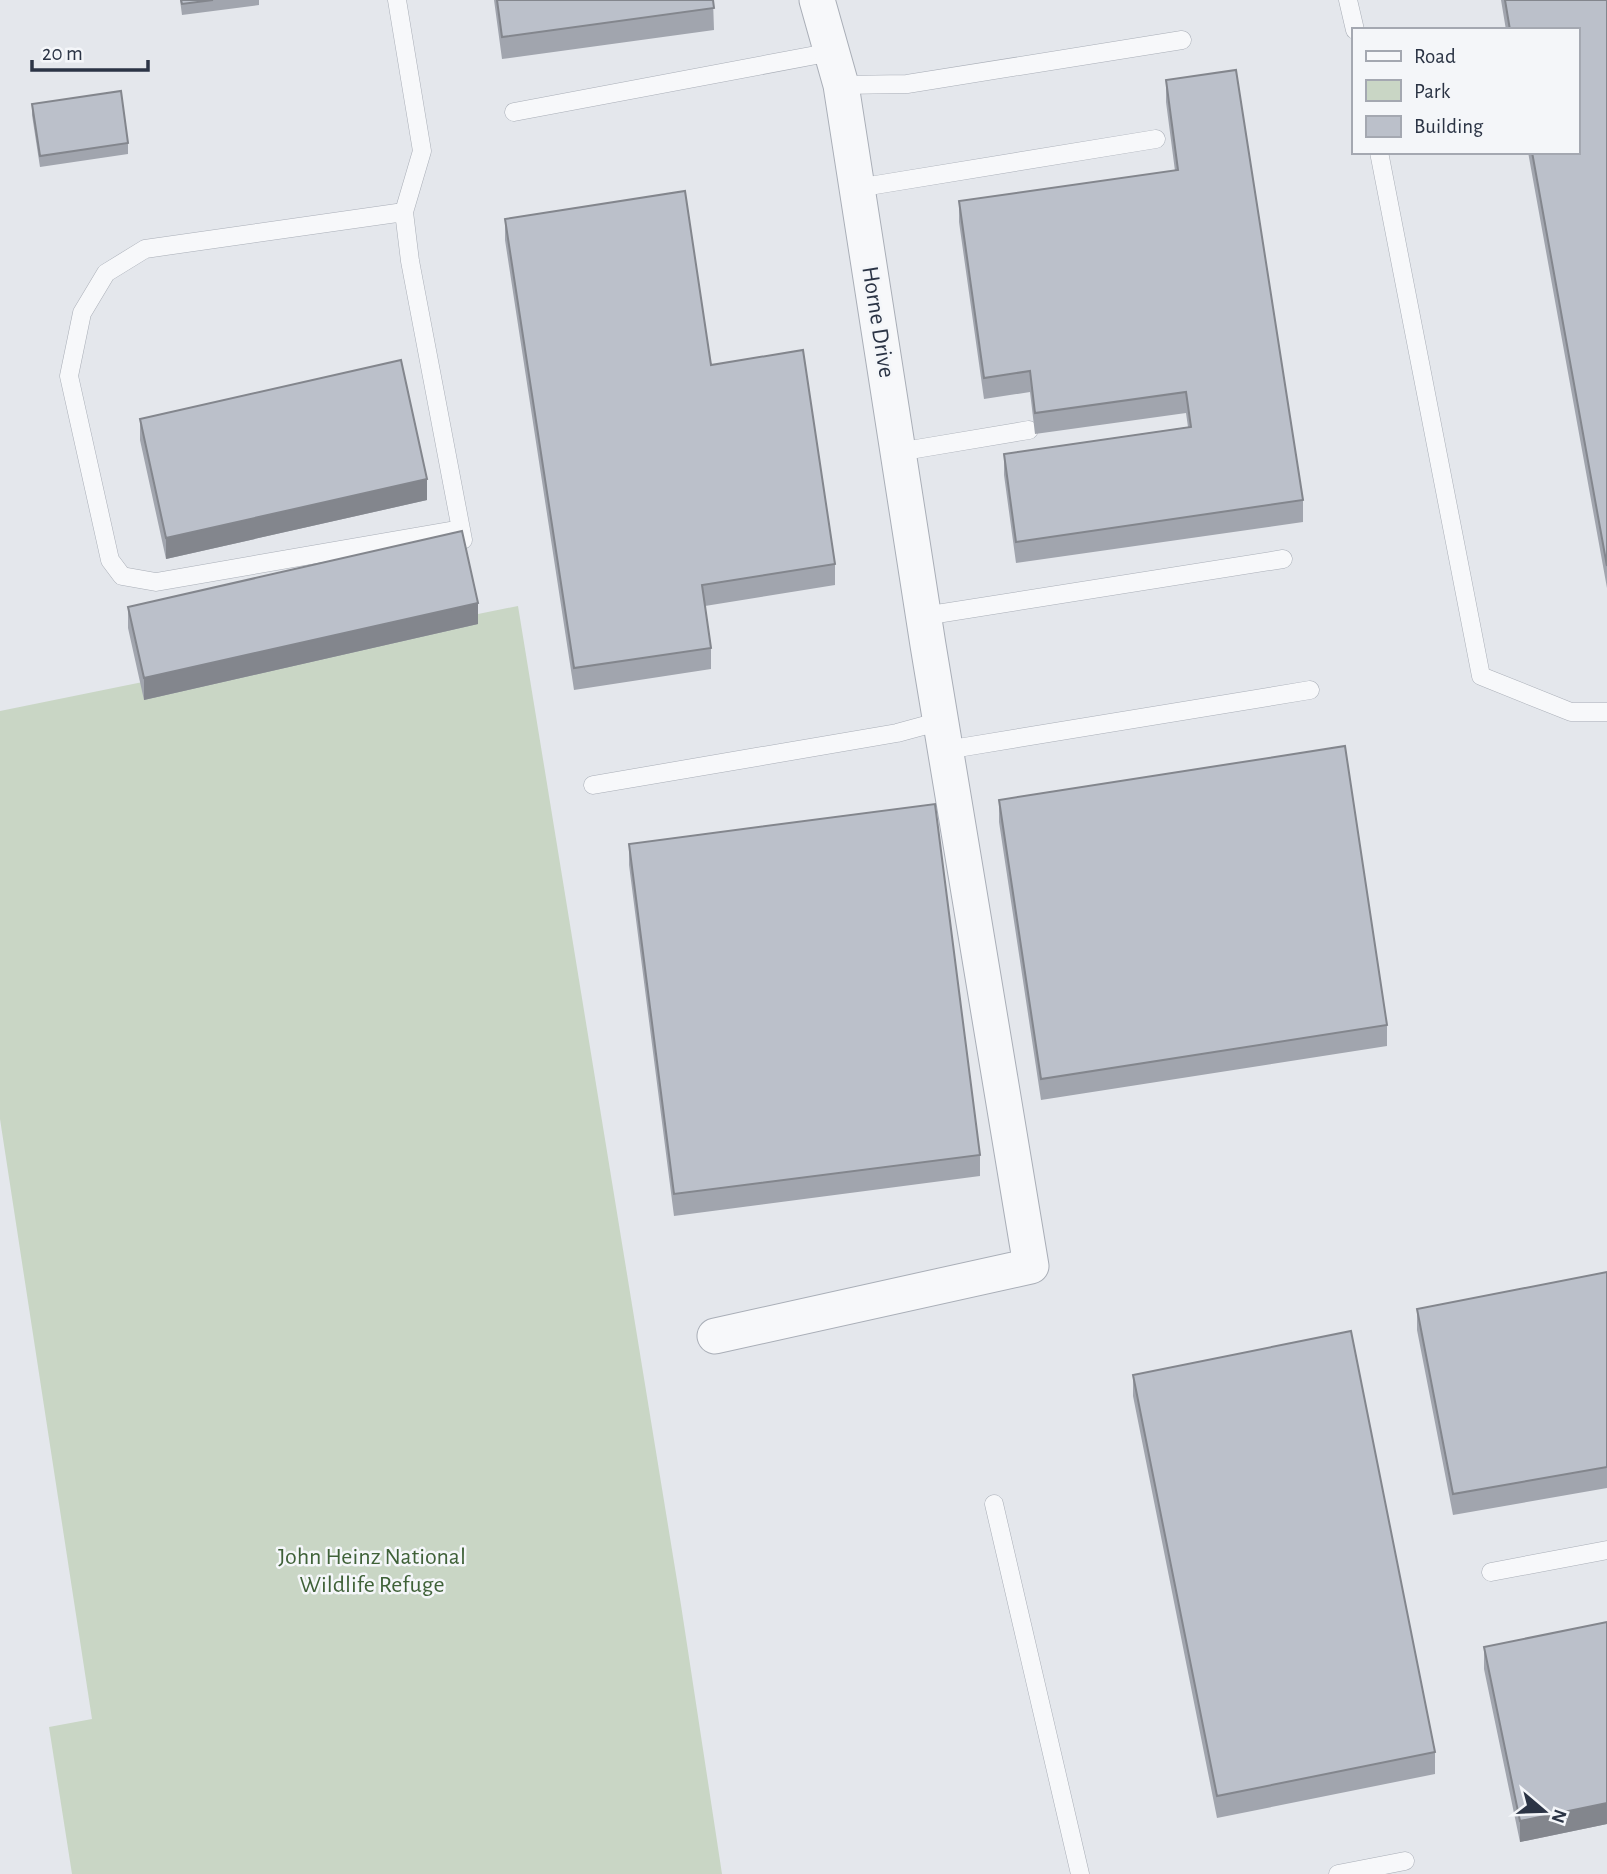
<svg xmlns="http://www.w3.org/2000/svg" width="1607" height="1874" font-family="'Alegreya Sans',sans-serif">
	<rect width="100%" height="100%" fill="#e4e7ec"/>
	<path fill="#c9d6c5" d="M518,606L681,1605L722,1874H72L49,1727L92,1719L0,1119V711Z"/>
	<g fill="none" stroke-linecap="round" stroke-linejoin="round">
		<defs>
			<path id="service" d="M397,0L422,151L404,212L410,261L463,540
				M1348,0L1355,30
				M841,85L907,84L1182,40
				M514,112L832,52
				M1379,152L1481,676L1571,712H1607
				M857,188L1156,139
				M404,212L145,249L106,273L82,313L69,376L110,560L122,576L156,582L461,529
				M898,452L1029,430
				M924,616L1283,559
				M946,750L1310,690
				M593,785L897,733L941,721
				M994,1504L1080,1874
				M1491,1572L1607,1550
				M1338,1874L1405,1861"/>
			<path id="minor" d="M715,1336L1031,1266L928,645L841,85L817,0"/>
		</defs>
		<use href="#service" stroke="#a9aeb7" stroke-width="19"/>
		<use href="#minor" stroke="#a9aeb7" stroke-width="37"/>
		<use href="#service" stroke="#f7f8fa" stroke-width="18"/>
		<use href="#minor" stroke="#f7f8fa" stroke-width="35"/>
	</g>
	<path fill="#a1a5ae" d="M180,0H259V5L182,15Z
		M494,0H713L714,30L502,59Z
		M1501,0H1607V588L1528,152H1577V30H1506Z
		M1166,80L1303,500V522L1016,563L1004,475V454L1188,427L1186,413L1035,434L1030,392L984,399L959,222V201L1175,171L1166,102Z
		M32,104L128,143V154L40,167L32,115Z
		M505,219L711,365L835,564V585L705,606L711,648V669L574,690L505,240Z
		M140,419L427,500L166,559L140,440Z
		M128,607L478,624L144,700L128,628Z
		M999,800L1387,1025V1046L1041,1100L999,822Z
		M629,844L980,1155V1176L674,1216L629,865Z
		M1607,1272V1488L1453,1515L1417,1330V1309Z
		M1133,1375L1435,1752V1774L1217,1818L1133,1396Z
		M1607,1622V1824L1520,1842L1484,1669V1647Z"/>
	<path fill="#83868d" d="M427,479V500L166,559V538Z
		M478,603V624L144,700V678Z
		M1607,1803V1824L1520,1842V1821Z"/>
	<path fill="#bbc0ca" stroke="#83868d" stroke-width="2" d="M181,0H213L182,4Z
		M497,0H713L714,8L502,37Z
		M1505,0H1607V566L1532,152H1577V30H1510Z
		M1236,70L1303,500L1016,542L1004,454L1191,427L1186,392L1035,413L1030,371L984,378L959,201L1178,170L1166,80Z
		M121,91L128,143L40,156L32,104Z
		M685,191L711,365L803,350L835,564L702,585L711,648L574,668L505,219Z
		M401,360L427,479L166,538L140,419Z
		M462,531L478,603L144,678L128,607Z
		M1345,746L1387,1025L1041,1079L999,800Z
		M935,804L980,1155L674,1194L629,844Z
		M1607,1272V1467L1453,1494L1417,1309Z
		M1351,1331L1435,1752L1217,1796L1133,1375Z
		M1607,1622V1803L1520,1821L1484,1647Z"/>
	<g text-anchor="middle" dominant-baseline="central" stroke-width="5" stroke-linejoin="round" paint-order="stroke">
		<g font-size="24" fill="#2b3445" stroke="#f4f6f9">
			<text transform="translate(878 322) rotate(81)">Horne Drive</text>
		</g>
		<g font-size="24" fill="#3f6138" stroke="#f4f6f9">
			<text x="372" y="1557">John Heinz National<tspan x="372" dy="28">Wildlife Refuge</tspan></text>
		</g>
	</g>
	<rect x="1352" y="28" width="228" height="126" fill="#f4f6f9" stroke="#a4a8b1" stroke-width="2"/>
	<rect x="1366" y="51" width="35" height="10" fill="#f7f8fa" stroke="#a4a8b1" stroke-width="2"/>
	<text x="1414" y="63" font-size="21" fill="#2b3445">Road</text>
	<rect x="1366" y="80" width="35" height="21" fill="#c9d6c5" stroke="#a4a8b1" stroke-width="2"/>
	<text x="1414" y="98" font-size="21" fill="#2b3445">Park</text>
	<rect x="1366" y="116" width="35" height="21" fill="#bbc0ca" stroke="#a4a8b1" stroke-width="2"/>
	<text x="1414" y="133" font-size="21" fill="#2b3445">Building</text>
	<g transform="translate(1544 1811) rotate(109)" stroke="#f4f6f9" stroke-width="5" paint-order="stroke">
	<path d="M0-5L12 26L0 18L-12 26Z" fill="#2b3445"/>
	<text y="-10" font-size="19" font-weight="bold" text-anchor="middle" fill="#2b3445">N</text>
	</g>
	<path d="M32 60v10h116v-10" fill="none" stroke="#2b3445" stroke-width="3.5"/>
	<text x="42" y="60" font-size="21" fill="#2b3445" stroke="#f4f6f9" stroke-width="5" paint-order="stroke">20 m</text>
</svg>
